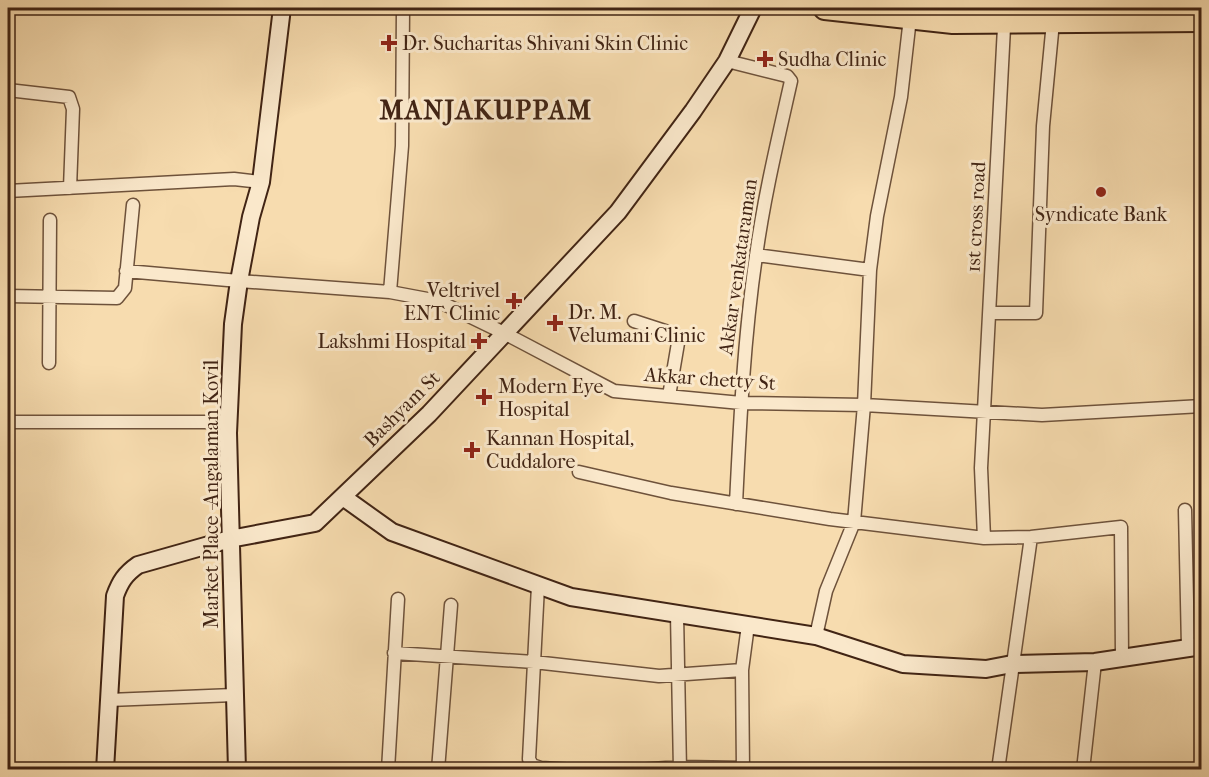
<svg xmlns="http://www.w3.org/2000/svg" width="1209" height="777" font-family="'IM FELL French Canon',serif">
	<rect width="100%" height="100%" fill="#f7dcaf"/>
	<filter id="stains"><feTurbulence type="fractalNoise" baseFrequency=".00333" numOctaves="4"/><feColorMatrix values="0 0 0 0 .2 0 0 0 0 .09 0 0 0 0 .02 0 0 0 .5 -.17"/></filter>
	<radialGradient id="worn" r=".72"><stop offset=".6" stop-color="#630" stop-opacity="0"/><stop offset="1" stop-color="#630" stop-opacity=".3"/></radialGradient>
	<g fill="none" stroke-linecap="round" stroke-linejoin="round">
		<defs>
			<path id="street" d="M727,61L787,76L791,81C778,139 764,197 756,256C744,338 740,421 736,504
				M8,90L69,97L73,109L70,188
				M8,191L234,179L261,182
				M756,255L870,270
				M126,271L239,281L390,292L438,301L504,333L614,391L741,403L864,405L1042,415L1202,406
				M390,292L402,146L403,8
				M8,296L117,298L125,288L133,205
				M990,313H1036L1043,126L1053,22
				M634,321L674,334L678,343L669,396
				M49,363L50,220
				M8,422H228
				M579,472L671,493L830,519L984,538L1031,537L1121,527L1122,657
				M1185,510L1188,647
				M984,538L981,468L1005,8
				M538,586L529,759L532,765L541,768L575,770
				M677,614L680,770
				M816,636L826,591L854,522L864,405L870,270L877,216L901,97L910,18
				M394,653L534,662L659,676L742,670
				M109,700L234,695
				M388,770L398,599
				M438,770L451,605
				M638,770L680,767L743,768
				M743,770L742,670L748,625
				M998,770L1031,537
				M1083,770L1095,662"/>
			<path id="secondary" d="M343,497L392,532L571,597L816,636L903,664L986,669L1012,664L1095,662L1202,646
				M105,770L115,596C120,582 125,574 138,565L230,539L315,523L429,414L618,212L693,111L727,61L753,8
				M237,770L228,433L233,324L239,281L251,217L261,182L282,8"/>
			<path id="highway" d="M825,8L953,22L1202,20"/>
		</defs>
		<use href="#street" stroke="#6e523b" stroke-width="15"/>
		<use href="#secondary" stroke="#412414" stroke-width="20"/>
		<use href="#highway" stroke="#412414" stroke-width="26"/>
		<use href="#street" stroke="#fae8cb" stroke-width="12"/>
		<use href="#secondary" stroke="#fae8cb" stroke-width="16"/>
		<use href="#highway" stroke="#f7dcaf" stroke-width="22"/>
	</g>
	<g fill="#8f2418" stroke="#fae8cb" stroke-width="2">
		<path d="M386 34h6v6h6v6h-6v6h-6v-6h-6v-6h6z"/>
		<path d="M762 50h6v6h6v6h-6v6h-6v-6h-6v-6h6z"/>
		<circle cx="1101" cy="192" r="6"/>
		<path d="M511 292h6v6h6v6h-6v6h-6v-6h-6v-6h6z"/>
		<path d="M552 314h6v6h6v6h-6v6h-6v-6h-6v-6h6z"/>
		<path d="M476 332h6v6h6v6h-6v6h-6v-6h-6v-6h6z"/>
		<path d="M481 388h6v6h6v6h-6v6h-6v-6h-6v-6h6z"/>
		<path d="M469 441h6v6h6v6h-6v6h-6v-6h-6v-6h6z"/>
	</g>
	<g text-anchor="middle" dominant-baseline="central" stroke-width="6" stroke-linejoin="round" paint-order="stroke">
		<g font-size="20" fill="#412414" stroke="#fae8cb" text-anchor="start">
			<text x="402" y="43">Dr. Sucharitas Shivani Skin Clinic</text>
			<text x="778" y="59">Sudha Clinic</text>
			<text x="1101" y="214" text-anchor="middle">Syndicate Bank</text>
			<text x="500" y="290" text-anchor="end">Veltrivel<tspan x="500" dy="23">ENT Clinic</tspan></text>
			<text x="568" y="312">Dr. M.<tspan x="568" dy="23">Velumani Clinic</tspan></text>
			<text x="466" y="341" text-anchor="end">Lakshmi Hospital</text>
			<text x="498" y="386">Modern Eye<tspan x="498" dy="23">Hospital</tspan></text>
			<text x="486" y="438">Kannan Hospital,<tspan x="486" dy="23">Cuddalore</tspan></text>
		</g>
		<g font-size="20" fill="#412414" stroke="#fae8cb">
			<text transform="translate(976 217) rotate(-87)">1st cross road</text>
			<text transform="translate(738 267) rotate(-82)">Akkar venkataraman</text>
			<text transform="translate(710 379) rotate(4)">Akkar chetty St</text>
			<text transform="translate(402 409) rotate(-45)">Bashyam St</text>
			<text transform="translate(211 494) rotate(-90)">Market Place -Angalaman Kovil</text>
		</g>
		<g font-size="26" font-weight="bold" letter-spacing="1.5" fill="#412414" stroke="#fae8cb">
			<text x="486" y="110">MANJAKUPPAM</text>
		</g>
	</g>
	<rect width="1209" height="777" fill="none" stroke="#f7dcaf" stroke-width="30"/>
	<rect x="9" y="9" width="1191" height="759" fill="none" stroke="#412414" stroke-width="3"/>
	<rect x="15" y="15" width="1179" height="747" fill="none" stroke="#412414" stroke-width="1.5"/>
	<rect width="100%" height="100%" filter="url(#stains)"/>
	<rect width="100%" height="100%" fill="url(#worn)"/>
</svg>
